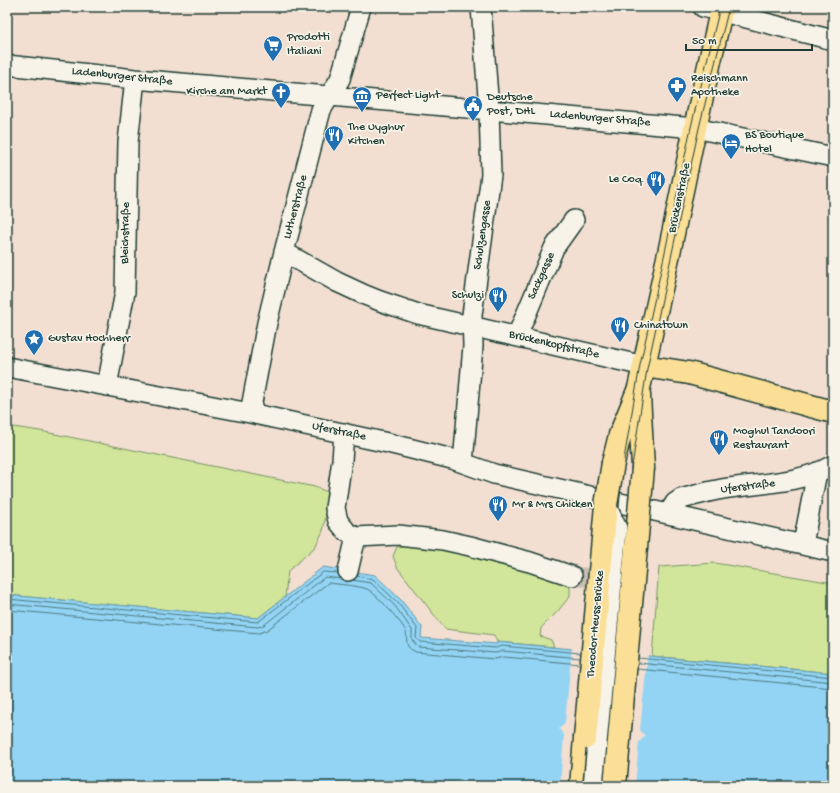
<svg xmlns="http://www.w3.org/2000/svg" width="840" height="793" font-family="'Gochi Hand',sans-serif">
	<rect width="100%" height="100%" fill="#f2dfd1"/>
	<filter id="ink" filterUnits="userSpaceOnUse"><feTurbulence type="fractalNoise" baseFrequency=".025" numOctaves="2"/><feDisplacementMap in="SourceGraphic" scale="8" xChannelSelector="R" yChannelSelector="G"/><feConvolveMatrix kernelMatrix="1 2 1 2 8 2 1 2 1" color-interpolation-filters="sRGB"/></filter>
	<g filter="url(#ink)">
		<path fill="#d1e69a" stroke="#789267" d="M7,426L40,431L315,487L330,493L323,531L315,547L288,571L285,597L258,618L7,595Z
			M412,544L450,547L570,582V596L558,611L541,628L540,636L551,640L554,647L497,642L494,635L445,629L397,567L393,556L397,547Z
			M715,563L833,583V673L652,656L659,567Z"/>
		<path fill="#93d4f4" stroke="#6598a7" d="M323,567L375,575L401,600L422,627L421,638L497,644V642L833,673V786H7V595L258,618Z"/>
		<path fill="#f2dfd1" d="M572,646L648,653L640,730L645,736L639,742L635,786H560L564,735L559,729L565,723Z"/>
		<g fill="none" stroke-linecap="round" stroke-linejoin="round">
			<path stroke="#4d7981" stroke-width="1" d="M357,576L373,579L398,603L417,628L416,638L420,642L496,648L501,646L581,653
				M352,580L371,583L395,606L412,630V640L418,647L496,653L503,651L580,658
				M7,599L258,622L323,572L338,573
				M7,604L258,627L264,625L325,577L341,579
				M7,610L259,633L267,630L328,583C337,584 360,586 367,589C374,591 405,626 406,632C408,642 404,647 416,652L495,659L504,657L580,664
				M638,658L833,677
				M638,663L833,682
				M637,669L833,688"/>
			<path stroke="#c8bfb2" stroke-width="19" stroke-dasharray="19 10" stroke-linecap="butt" d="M572,576L615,580"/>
			<defs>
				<path id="minor" d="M703,7L833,40
					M7,65L135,79L695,128L833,157
					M284,252L337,282L365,295L380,301L418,314L644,366
					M517,336L554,248L574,220
					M7,367L250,413L388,443L452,459L494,474L833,552
					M107,386L125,292L128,142L135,79
					M250,413L267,323L284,252L321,110L340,79L361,7
					M344,433L342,460L335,508L338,521L347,532L356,537L398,535L443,540L470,546L530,562L572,576
					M463,463L473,346L472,315L491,175L489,109L481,7
					M668,514L675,503L681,499C696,495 713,490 729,488C765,483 801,483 833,465
					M803,544L817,472
					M348,571L356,537"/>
				<path id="major" d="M644,366L689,373L833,412
					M639,395L643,468
					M613,463L620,435L639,388L669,253L695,128L722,7
					M581,786L585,738"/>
			</defs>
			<use href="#minor" stroke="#1f3d34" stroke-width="22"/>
			<use href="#major" stroke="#1f3d34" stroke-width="25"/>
			<use href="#minor" stroke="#f7f3e8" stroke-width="19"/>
			<use href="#major" stroke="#fbdf96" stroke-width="22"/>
			<path stroke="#1f3d34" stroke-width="1" d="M593,786L623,465L640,365L665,252L691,127L720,7
				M602,786L632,466L647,369L699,128L729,7"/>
			<defs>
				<path id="minor-bridge" d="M593,786L617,528L606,505"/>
				<path id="major-bridge" d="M585,738L606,505L613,463
					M615,786L643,468"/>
			</defs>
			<use href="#minor-bridge" stroke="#1f3d34" stroke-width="22" stroke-linecap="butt"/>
			<use href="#major-bridge" stroke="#1f3d34" stroke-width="25" stroke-linecap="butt"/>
			<use href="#minor-bridge" stroke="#f7f3e8" stroke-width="19"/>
			<use href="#major-bridge" stroke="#fbdf96" stroke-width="22"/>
		</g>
	</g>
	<defs>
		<symbol id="supermarket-pin" viewBox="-11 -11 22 30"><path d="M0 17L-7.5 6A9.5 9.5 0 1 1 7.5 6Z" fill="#1f6fb2" stroke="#f7f3e8"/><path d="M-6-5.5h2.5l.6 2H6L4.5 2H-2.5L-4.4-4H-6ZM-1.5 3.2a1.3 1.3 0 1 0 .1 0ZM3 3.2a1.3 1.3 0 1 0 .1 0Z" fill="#fff"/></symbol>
		<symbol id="pharmacy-pin" viewBox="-11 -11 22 30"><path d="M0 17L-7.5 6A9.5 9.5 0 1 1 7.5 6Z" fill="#1f6fb2" stroke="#f7f3e8"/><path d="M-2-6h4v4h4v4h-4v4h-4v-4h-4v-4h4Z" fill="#fff"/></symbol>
		<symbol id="church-pin" viewBox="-11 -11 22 30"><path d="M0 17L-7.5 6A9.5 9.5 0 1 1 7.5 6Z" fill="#1f6fb2" stroke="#f7f3e8"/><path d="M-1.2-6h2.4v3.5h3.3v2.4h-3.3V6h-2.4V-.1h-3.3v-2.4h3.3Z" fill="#fff"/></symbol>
		<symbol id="museum-pin" viewBox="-11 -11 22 30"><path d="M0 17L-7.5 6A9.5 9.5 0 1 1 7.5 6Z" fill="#1f6fb2" stroke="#f7f3e8"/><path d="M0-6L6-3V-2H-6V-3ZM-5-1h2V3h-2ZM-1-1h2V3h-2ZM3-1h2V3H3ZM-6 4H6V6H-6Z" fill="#fff"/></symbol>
		<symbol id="civic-pin" viewBox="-11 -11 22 30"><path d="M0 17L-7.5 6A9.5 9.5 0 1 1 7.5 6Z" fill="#1f6fb2" stroke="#f7f3e8"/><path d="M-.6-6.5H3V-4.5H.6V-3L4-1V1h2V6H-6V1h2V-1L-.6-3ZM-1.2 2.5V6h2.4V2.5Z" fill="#fff"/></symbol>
		<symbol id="restaurant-pin" viewBox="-11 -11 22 30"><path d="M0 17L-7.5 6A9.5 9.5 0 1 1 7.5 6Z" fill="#1f6fb2" stroke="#f7f3e8"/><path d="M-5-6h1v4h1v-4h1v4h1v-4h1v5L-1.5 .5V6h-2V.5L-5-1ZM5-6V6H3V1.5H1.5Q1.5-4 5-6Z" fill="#fff"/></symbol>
		<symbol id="hotel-pin" viewBox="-11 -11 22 30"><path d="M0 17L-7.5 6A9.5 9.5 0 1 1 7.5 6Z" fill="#1f6fb2" stroke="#f7f3e8"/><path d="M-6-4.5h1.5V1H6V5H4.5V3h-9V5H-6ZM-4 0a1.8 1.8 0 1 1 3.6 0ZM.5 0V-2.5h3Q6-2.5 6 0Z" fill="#fff"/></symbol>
		<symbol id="sight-pin" viewBox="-11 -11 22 30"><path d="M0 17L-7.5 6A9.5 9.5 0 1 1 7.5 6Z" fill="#1f6fb2" stroke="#f7f3e8"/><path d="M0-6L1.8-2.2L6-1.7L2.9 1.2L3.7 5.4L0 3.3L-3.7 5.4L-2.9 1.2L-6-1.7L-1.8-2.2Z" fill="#fff"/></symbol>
	</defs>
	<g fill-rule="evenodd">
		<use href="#supermarket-pin" x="262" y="34" width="22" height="30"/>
		<use href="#pharmacy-pin" x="666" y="75" width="22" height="30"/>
		<use href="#church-pin" x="270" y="81" width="22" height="30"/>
		<use href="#museum-pin" x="351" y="85" width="22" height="30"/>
		<use href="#civic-pin" x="462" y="94" width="22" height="30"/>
		<use href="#restaurant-pin" x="323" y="124" width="22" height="30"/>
		<use href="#hotel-pin" x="720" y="132" width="22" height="30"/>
		<use href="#restaurant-pin" x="645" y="169" width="22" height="30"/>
		<use href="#restaurant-pin" x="487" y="285" width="22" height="30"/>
		<use href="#restaurant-pin" x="609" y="315" width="22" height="30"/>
		<use href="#sight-pin" x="23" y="328" width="22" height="30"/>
		<use href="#restaurant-pin" x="708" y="428" width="22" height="30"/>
		<use href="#restaurant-pin" x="487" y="494" width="22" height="30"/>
	</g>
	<g text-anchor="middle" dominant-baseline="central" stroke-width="3.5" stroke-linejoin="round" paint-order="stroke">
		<g font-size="12" fill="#1f3d34" stroke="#f7f3e8" text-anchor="start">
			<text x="287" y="38">Prodotti<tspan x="287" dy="14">Italiani</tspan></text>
			<text x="691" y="79">Reischmann<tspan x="691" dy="14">Apotheke</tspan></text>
			<text x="267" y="92" text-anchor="end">Kirche am Markt</text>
			<text x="376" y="96">Perfect Light</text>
			<text x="487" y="98">Deutsche<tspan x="487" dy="14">Post, DHL</tspan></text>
			<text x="348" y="128">The Uyghur<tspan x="348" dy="14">Kitchen</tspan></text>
			<text x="745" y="136">BS Boutique<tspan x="745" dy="14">Hotel</tspan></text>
			<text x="642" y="180" text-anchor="end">Le Coq</text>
			<text x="484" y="296" text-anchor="end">Schulzi</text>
			<text x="634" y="326">Chinatown</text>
			<text x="48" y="339">Gustav Hochherr</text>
			<text x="733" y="432">Moghul Tandoori<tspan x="733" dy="14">Restaurant</tspan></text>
			<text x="512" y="505">Mr &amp; Mrs Chicken</text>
		</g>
		<g font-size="12" fill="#1f3d34" stroke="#f7f3e8">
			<text transform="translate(122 77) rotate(6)">Ladenburger Straße</text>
			<text transform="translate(600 119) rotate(5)">Ladenburger Straße</text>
			<text transform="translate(680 198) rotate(-78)">Brückenstraße</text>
			<text transform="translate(296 207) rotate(-75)">Lutherstraße</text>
			<text transform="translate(126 233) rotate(-89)">Bleichstraße</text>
			<text transform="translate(483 235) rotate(-82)">Schulzengasse</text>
			<text transform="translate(542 276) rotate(-66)">Sackgasse</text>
			<text transform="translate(554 345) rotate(13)">Brückenkopfstraße</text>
			<text transform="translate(339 432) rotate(12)">Uferstraße</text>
			<text transform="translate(748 487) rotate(-7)">Uferstraße</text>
			<text transform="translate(596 624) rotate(-85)">Theodor-Heuss-Brücke</text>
		</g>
	</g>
	<rect width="840" height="793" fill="none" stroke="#f7f3e8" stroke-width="24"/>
	<rect x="12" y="12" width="816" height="769" fill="none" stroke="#1f3d34" stroke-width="1.5" filter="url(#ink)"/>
	<path d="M686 44v6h126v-6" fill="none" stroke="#1f3d34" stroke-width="2"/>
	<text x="692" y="44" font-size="12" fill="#1f3d34" stroke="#f7f3e8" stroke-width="3" paint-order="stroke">50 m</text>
</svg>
